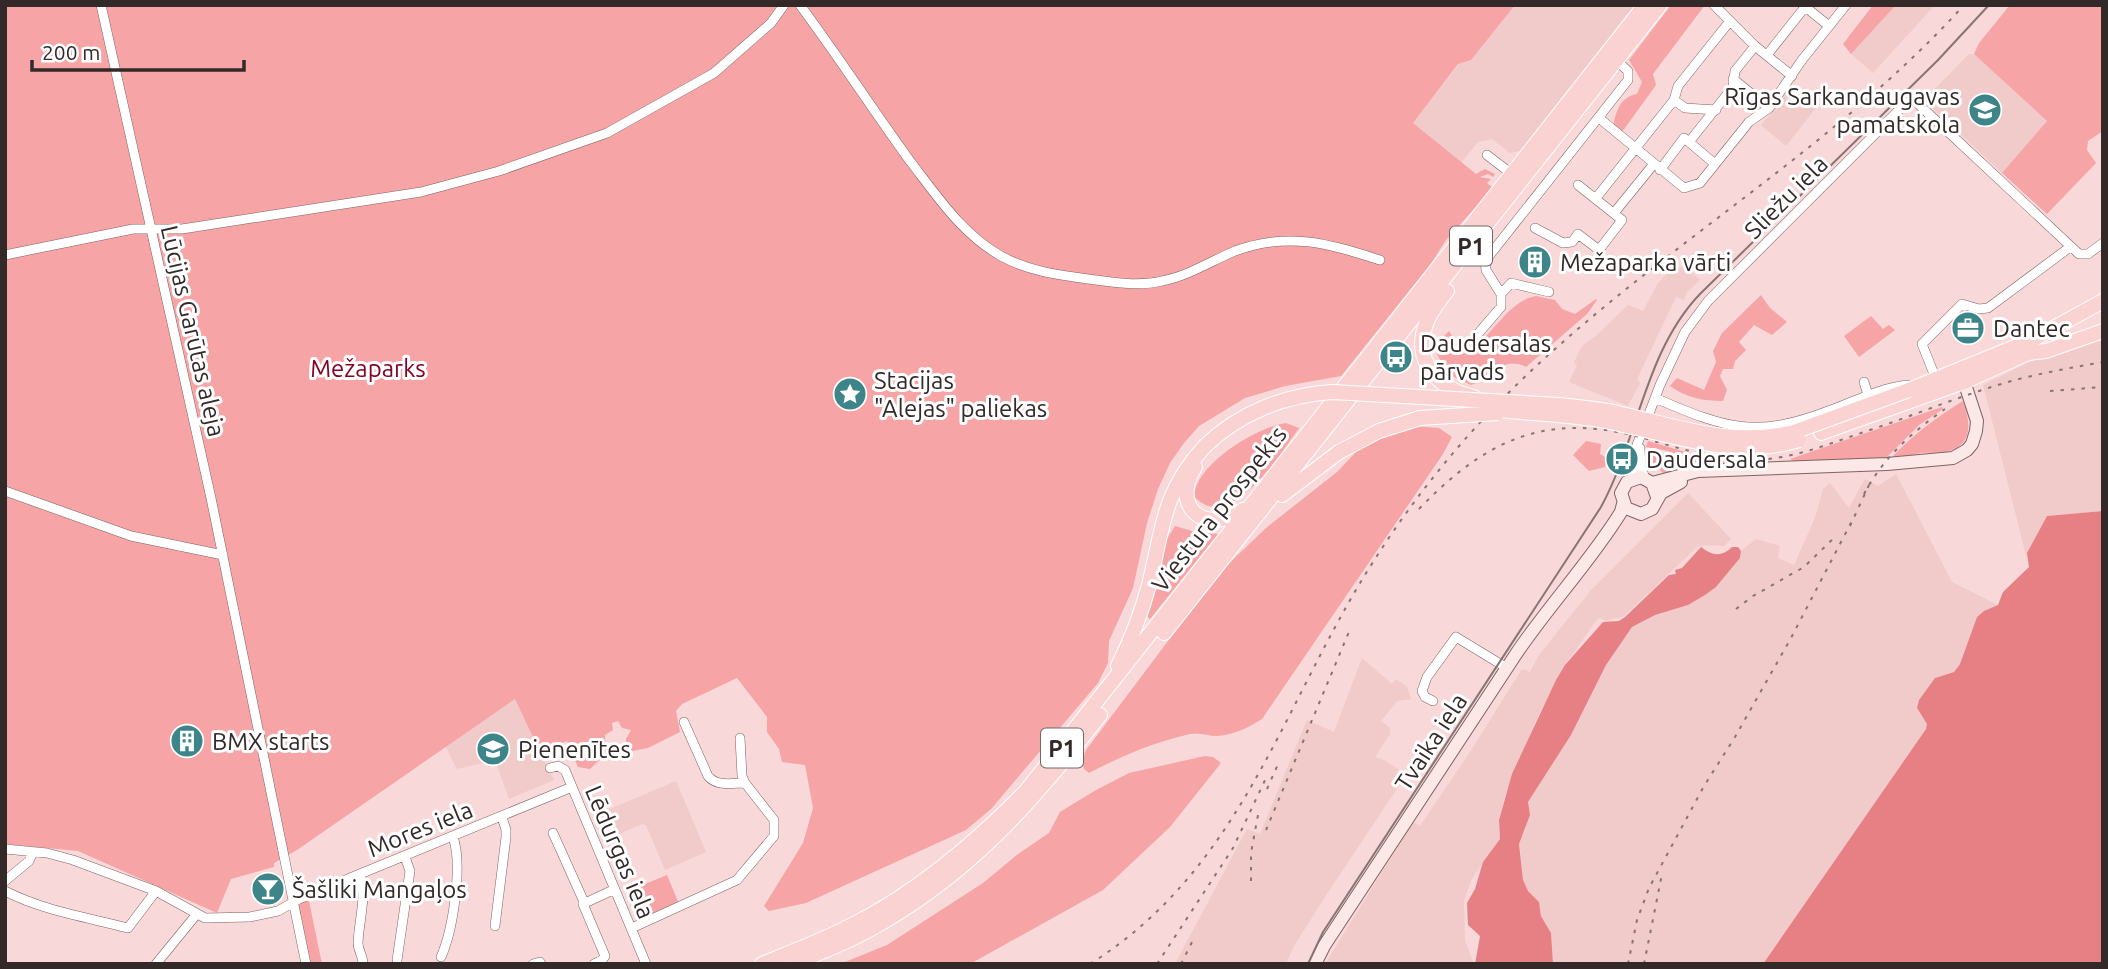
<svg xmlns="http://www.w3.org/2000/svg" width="2108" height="969" font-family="Ubuntu,sans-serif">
	<rect width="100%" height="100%" fill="#f8d8d8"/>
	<path fill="#f1caca" d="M1515,5H1635L1520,151L1510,153L1492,139L1478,142L1461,163L1413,123L1459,64L1471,60Z
		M1896,5H1935L1873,73L1851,54Z
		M1969,54H1974L2047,121L2002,173L1924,100Z
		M1787,93H1797L1815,109L1786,146L1761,125Z
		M1684,264L1700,280L1687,292L1684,300L1676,297L1637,379L1640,383L1628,406L1569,382L1577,365L1574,362L1582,346L1597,335L1628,305L1643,311L1658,283L1676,265L1680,268Z
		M2103,340V511L2047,516L2027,553L2029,567L1983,385L2027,363L2083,343Z
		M1896,474L1952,582L1998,605L1984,611L1977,617L1960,664L1954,672L1935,678L1919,700L1917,709L1928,725L1926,729L1772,950L1763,964H1553L1551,933L1541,916L1539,902L1528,891L1523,880L1519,839L1525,832L1528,802L1571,735L1606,665L1627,634L1632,627L1655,615L1688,605L1716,587L1740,558L1741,551L1756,539L1780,546L1778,558L1794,565L1815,518L1823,489L1830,483L1849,508L1865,479L1878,486Z
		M1688,493L1731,539L1724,546L1705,545L1697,547L1624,616L1606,621L1598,618L1565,665L1538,716L1505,796L1499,820L1500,839L1471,880L1464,902L1465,941L1474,964H1325L1413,822L1420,826L1472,749L1522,669L1530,672L1539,655L1592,589Z
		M1362,658L1392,684L1396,679L1407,687L1411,699L1397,701L1381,721L1390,728V734L1375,757L1386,761L1406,775L1321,903L1294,946L1286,964H1175L1247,829L1260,834L1307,720L1334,732Z
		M515,699L554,780L509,799L495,760L457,769L445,746Z
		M676,781L706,852L665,870L646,825L642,824L608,839L598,814Z"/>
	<path fill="#f6a4a5" d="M5,5H1515L1471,60L1458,64L1413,123L1476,174L1485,169L1495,174L1493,177L1488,174L1480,177L1491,179L1487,183L1493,188L1446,240L1430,265L1341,376L1285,386L1245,398L1199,426L1184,443L1170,463L1158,489L1147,523L1133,588L1109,641L1108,663L1098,683L991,809L966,830L806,903L769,911L764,906L803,843L813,808L805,765L782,762L779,749L767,732V717L737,678L682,704L676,711L680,732L648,748L632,751L626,746V739L631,730L622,728L618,721L612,723L613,730L605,735L606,754L590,769L578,767L567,741L540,752L515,699L297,850L274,863V867L231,879L217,913L78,851L5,844Z
		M1671,5H1705L1653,74L1656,85L1622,132L1613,126C1617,110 1619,98 1637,94L1642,82L1629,60Z
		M1873,5H1896L1851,54L1843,44Z
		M2010,5H2103V131L2088,141L2087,150L2096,163L2047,214L2002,173L2047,121L1974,54L1979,43Z
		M1761,295L1770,308L1787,322L1772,335L1754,325L1739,342L1746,350L1735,361L1733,369H1723L1720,376L1727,390L1723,401C1703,401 1687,398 1670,386L1677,378L1704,390L1716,362L1713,351L1722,333Z
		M1536,296L1555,300L1562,309L1575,314L1596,299L1597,300L1587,314L1526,367C1501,355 1493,378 1471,385L1446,373L1434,347L1449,331L1457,344L1471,349C1494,334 1508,301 1536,296Z
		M1871,316L1883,329L1889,325L1895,330L1859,357L1844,336Z
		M1963,401C1970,420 1974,444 1949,451C1940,454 1930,452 1921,453C1912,455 1903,457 1894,458L1893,456C1914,434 1937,417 1963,401Z
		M1942,407L1943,409L1919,425L1885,459L1795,462L1790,459Z
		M1286,423L1299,428C1282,451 1229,537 1194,496C1196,464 1257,427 1286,423Z
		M1409,426L1439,428L1452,437L1443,454L1262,719C1249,727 1234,735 1217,736C1208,736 1200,732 1190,734C1154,742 1122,756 1089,773L1084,769L1082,760L1086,750L1220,572L1266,528L1337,472L1357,451L1369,442Z
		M1586,441L1601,444L1600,454L1607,458L1605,467L1589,471L1573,455Z
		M1648,441L1712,460L1742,463L1666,476L1645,455L1666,456L1669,451L1646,447Z
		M1175,526L1192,531L1218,534L1150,619L1147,616L1159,552Z
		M1205,756L1213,757L1221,763L1170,827L1103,890L970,964H840L887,945L983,883L1018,854L1049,833L1060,812L1096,790L1129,773Z
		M667,875L679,904L640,920L628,891Z
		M309,901L322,964H310L298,907L299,904Z"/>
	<path fill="#e78084" d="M2103,511V964H1763L1926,729L1927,724L1917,708L1919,700L1935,678L1954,672L1960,664L1977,617L1984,611L1998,605L2003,592L2029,567L2027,553L2047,516Z
		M1701,547C1712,556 1722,557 1732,547H1738L1741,551L1740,558L1716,587L1705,595L1688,605L1655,615L1632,627L1606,665L1571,735L1528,802L1530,815L1519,844L1523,880L1528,891L1539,902L1541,916L1551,933L1553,964H1475L1480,936L1468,925L1467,903L1475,889L1483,862L1500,839L1499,820L1512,774L1556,680L1565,665L1603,622L1619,621L1625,617L1669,575L1676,574L1675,570L1682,568Z"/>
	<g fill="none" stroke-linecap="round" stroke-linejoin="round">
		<defs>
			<path id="street" d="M101,5L211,498L306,964
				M800,5C838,56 873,110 910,161C937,196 962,234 1001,256C1028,271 1058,275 1088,279C1113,282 1137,287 1162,281C1188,276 1211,261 1235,251C1289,231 1329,244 1380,260
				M1714,5L1755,46L1792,76
				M1803,5L1829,26
				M1767,55L1805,7
				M1733,79L1769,108
				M1674,100L1685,108L1716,110
				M1599,118L1684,188L1700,183L1749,122L1769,108L1802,60L1846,5
				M1689,142L1715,164
				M1487,155L1513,175
				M1660,170L1684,138L1689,142L1733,87L1735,71L1755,46
				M1596,198L1674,100L1678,86L1730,21
				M1614,213L1653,165
				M1535,228L1563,243L1572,242L1578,234L1599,250L1622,220L1578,185
				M5,255L133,229H182L421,192L499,171L607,133L714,73L771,23L784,5
				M1549,292L1511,283L1501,294L1486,270L1485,261L1628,80V71L1617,61
				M1476,336L1501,307V294
				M1936,379L1922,344L1962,304L1979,309L1988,308L2070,247
				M1864,382L1868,395
				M1655,398C1727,429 1756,439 1831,410C1856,401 1880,388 1907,385
				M1640,448L1641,468L1645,478
				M1632,479L1635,450L1660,385L1685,332L1708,301L1907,102L1915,101L2079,254H2088L2103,243
				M5,491L131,536L223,555
				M1433,701L1425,697L1422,691L1427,677L1456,637L1507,668
				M740,738L742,776L745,783
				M550,768L558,766L565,770L646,964
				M553,833L584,902
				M5,849L47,853L73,860L156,891L205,918L250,917L278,911L299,899L572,787
				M360,875C367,897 359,920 358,943C358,951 363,955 363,964
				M5,881L29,861L33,852
				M5,891C44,911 86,917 128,928L156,891
				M495,926L506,837V830L502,817
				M632,928L737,880L774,836V820L745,783C732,783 717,787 708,776L684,722
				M441,957C453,930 463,865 453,837
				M397,960L410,871L405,857
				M156,964L196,915
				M533,964L540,962L541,964
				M594,964L602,960L605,956L583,904L615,889"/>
			<path id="secondary" d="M1652,483L1698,471L1887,464L1953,458L1967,450L1972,444L1976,431L1977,421L1962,375
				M1657,497L1652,483L1641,477L1627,482L1621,493L1626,508L1641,514L1652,509L1661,493L1681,482
				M1315,964L1324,946L1516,654C1549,605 1590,562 1621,512L1623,504"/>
			<path id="primary" d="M1447,291C1439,301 1430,312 1426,324C1412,361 1439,390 1474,397
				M1909,390L2032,340L2103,301
				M1821,433L1964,382L2028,353L2046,351L2103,331
				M1195,467C1170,507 1205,536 1243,510
				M1282,495L1339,452
				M1164,633L1660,5
				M1118,666C1131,640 1141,614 1149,585C1163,528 1162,493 1205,446
				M762,964C794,951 826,939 856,923C920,890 976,842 1026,791L1645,5
				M794,964C818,953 843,944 867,931C966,878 1033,802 1100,715"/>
		</defs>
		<use href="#street" stroke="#7f6463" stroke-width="10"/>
		<use href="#secondary" stroke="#7f6463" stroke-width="14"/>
		<use href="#primary" stroke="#fff" stroke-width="16"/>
		<use href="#street" stroke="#fff" stroke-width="9"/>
		<use href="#secondary" stroke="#fde8e8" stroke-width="12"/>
		<use href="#primary" stroke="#fbd2d2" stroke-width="14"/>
		<path stroke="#887474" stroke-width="2" d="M1308,964L1323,932L1601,507C1638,439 1645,351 1700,294L1938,60L1989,5"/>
		<path stroke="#887474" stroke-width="2" stroke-dasharray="3.5 7" stroke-linecap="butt" d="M2050,391L2103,387
			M1864,494C1883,458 1912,432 1945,409
			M1419,509C1492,433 1555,410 1657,442C1699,454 1738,465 1782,457C1810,452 1837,441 1864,432C1916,415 1966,393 2019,379C2047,372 2075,367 2103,362
			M1850,526L1869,485
			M1736,609L1753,596L1804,567L1837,535
			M1267,789L1279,762
			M1266,830L1351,627
			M1251,881V853L1258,815
			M1090,964C1244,867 1282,703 1375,559C1422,485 1480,417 1545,358C1680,235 1841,141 1964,5
			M1157,964L1233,848L1266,778
			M1181,964L1193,940
			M1628,964L1637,920L1649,888L1704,786L1735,737L1791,638L1853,519
			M1644,964L1662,874"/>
		<defs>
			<path id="primary-bridge" d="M1488,409C1525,413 1563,414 1600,420C1667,432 1730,461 1799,440
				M1205,446C1239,413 1285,395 1332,392L1559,405C1579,407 1599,409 1618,413C1679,427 1731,447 1794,432L1909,390
				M1339,452L1379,431L1420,418L1498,413"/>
		</defs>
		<use href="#primary-bridge" stroke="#fff" stroke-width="16" stroke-linecap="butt"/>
		<use href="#primary-bridge" stroke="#fbd2d2" stroke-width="14"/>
	</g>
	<defs>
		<symbol id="school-disc" viewBox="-11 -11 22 22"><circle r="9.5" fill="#3d8588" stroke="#fff"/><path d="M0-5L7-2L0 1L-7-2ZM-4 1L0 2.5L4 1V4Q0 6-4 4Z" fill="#fff"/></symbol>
		<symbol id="building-disc" viewBox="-11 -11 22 22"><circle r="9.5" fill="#3d8588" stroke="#fff"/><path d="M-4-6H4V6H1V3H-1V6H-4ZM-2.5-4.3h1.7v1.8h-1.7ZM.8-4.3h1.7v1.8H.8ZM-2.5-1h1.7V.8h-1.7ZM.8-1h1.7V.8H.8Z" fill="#fff"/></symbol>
		<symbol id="office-disc" viewBox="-11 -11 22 22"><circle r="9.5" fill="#3d8588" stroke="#fff"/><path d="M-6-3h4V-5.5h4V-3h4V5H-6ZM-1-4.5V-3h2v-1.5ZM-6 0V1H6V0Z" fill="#fff"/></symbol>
		<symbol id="bus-disc" viewBox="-11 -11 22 22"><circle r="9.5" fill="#3d8588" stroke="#fff"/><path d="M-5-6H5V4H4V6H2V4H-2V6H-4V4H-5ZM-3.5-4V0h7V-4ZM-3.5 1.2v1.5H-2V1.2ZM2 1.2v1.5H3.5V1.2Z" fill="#fff"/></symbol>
		<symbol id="sight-disc" viewBox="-11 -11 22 22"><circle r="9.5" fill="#3d8588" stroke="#fff"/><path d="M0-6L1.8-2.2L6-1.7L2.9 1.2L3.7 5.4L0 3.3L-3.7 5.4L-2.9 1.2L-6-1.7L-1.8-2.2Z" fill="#fff"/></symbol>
		<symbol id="bar-disc" viewBox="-11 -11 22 22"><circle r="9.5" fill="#3d8588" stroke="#fff"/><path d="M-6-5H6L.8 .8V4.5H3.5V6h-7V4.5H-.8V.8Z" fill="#fff"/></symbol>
	</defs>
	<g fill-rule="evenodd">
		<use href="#school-disc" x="1966" y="91" width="38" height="38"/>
		<use href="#building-disc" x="1516" y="243" width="38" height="38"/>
		<use href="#office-disc" x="1949" y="309" width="38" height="38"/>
		<use href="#bus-disc" x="1377" y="338" width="38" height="38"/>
		<use href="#sight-disc" x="831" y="375" width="38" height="38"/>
		<use href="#bus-disc" x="1603" y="440" width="38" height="38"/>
		<use href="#building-disc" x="168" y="722" width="38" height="38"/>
		<use href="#school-disc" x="474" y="730" width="38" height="38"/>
		<use href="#bar-disc" x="249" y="870" width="38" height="38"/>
	</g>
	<g text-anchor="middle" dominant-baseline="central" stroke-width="6" stroke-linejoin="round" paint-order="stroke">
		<g fill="#fff" stroke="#716969" stroke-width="2">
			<rect x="1450" y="226.5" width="42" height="39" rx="5"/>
			<rect x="1041" y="728.5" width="42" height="39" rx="5"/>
		</g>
		<g font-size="23" font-weight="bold" fill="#342929">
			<text x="1471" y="246">P1</text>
			<text x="1062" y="748">P1</text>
		</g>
		<g font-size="24" fill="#342929" stroke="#fff" text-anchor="start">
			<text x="1960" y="96" text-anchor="end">Rīgas Sarkandaugavas<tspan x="1960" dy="28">pamatskola</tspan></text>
			<text x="1560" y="262">Mežaparka vārti</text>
			<text x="1993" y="328">Dantec</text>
			<text x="1420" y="343">Daudersalas<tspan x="1420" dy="28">pārvads</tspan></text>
			<text x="874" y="380">Stacijas<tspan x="874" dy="28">"Alejas" paliekas</tspan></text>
			<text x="1646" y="459">Daudersala</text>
			<text x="212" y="741">BMX starts</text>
			<text x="518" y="749">Pienenītes</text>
			<text x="292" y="889">Šašliki Mangaļos</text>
		</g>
		<g font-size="24" fill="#342929" stroke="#fff">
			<text transform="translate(1786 197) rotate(-45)">Sliežu iela</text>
			<text transform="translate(193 331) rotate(77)">Lūcijas Garūtas aleja</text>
			<text transform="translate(1219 509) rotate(-52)">Viestura prospekts</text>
			<text transform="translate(1431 742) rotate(-57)">Tvaika iela</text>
			<text transform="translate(420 829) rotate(-22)">Mores iela</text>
			<text transform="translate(620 852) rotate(67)">Lēdurgas iela</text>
		</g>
		<g font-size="24" fill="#860423" stroke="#fff">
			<text x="368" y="368">Mežaparks</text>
		</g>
	</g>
	<rect width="2108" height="969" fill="none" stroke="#342929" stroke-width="14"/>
	<path d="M32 60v10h212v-10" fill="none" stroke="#342929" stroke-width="3.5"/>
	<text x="42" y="60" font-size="21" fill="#342929" stroke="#ffffff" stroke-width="5" paint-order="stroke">200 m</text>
</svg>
